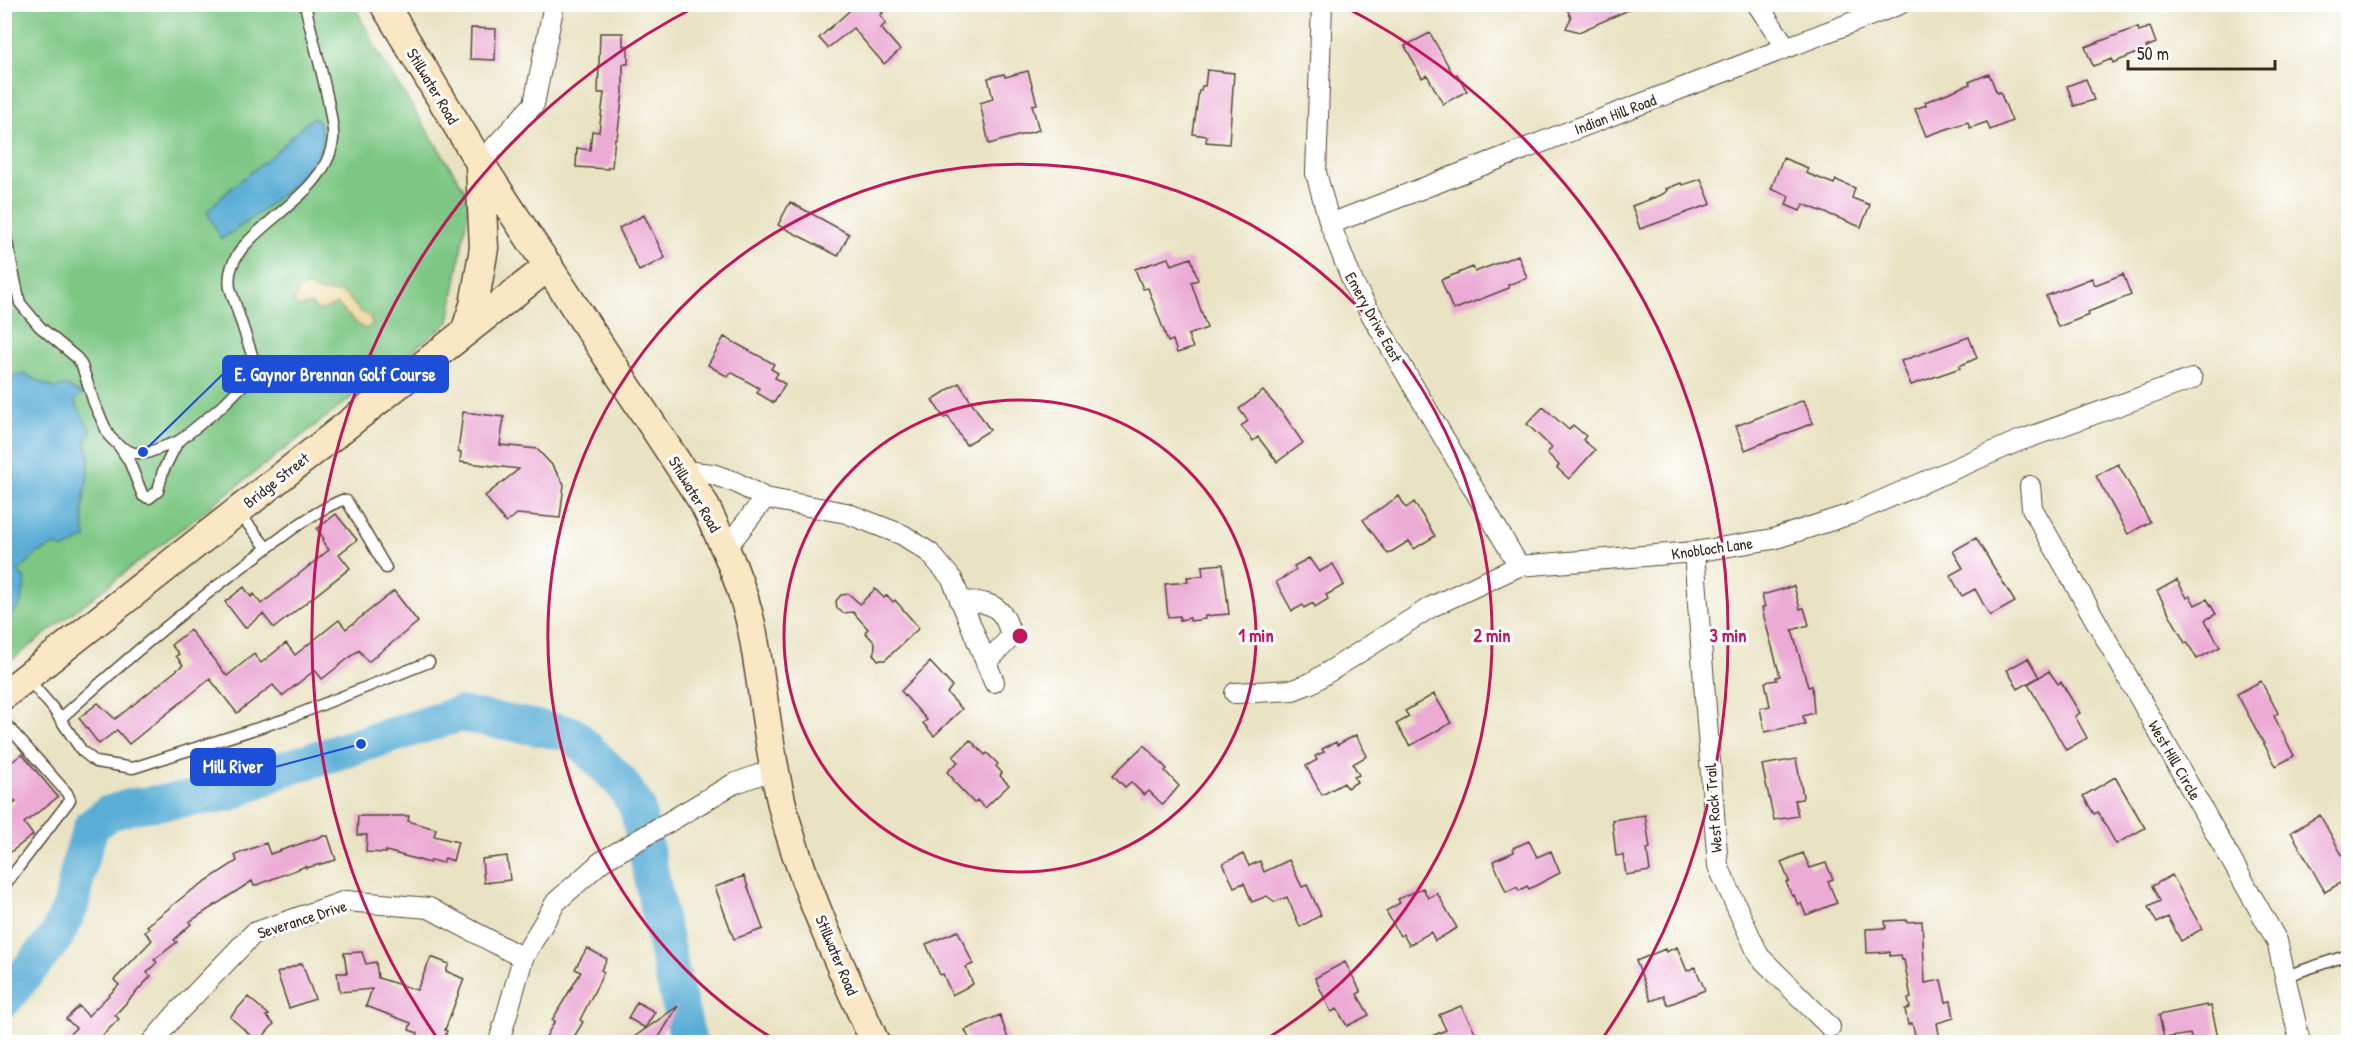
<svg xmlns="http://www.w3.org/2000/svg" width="2353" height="1047" font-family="'Patrick Hand',sans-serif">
	<rect width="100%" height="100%" fill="#fff"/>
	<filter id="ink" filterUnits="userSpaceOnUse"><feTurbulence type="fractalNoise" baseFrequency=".0167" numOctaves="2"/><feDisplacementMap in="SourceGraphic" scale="12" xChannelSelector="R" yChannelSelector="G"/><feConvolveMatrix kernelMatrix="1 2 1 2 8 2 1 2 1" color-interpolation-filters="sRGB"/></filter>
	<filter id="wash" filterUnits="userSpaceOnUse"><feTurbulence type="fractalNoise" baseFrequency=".008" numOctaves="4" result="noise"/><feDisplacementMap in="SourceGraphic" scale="24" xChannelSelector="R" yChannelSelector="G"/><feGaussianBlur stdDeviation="1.35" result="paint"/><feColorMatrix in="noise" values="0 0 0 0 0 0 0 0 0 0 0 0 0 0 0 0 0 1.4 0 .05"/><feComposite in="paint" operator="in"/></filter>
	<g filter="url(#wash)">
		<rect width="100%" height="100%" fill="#e9e3c3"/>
		<path fill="#7dc784" stroke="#5c7851" stroke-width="1.5" d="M5,5H354L378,53L470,198L449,322L5,665Z"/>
		<path fill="#eeda9e" stroke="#94825e" stroke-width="1.5" d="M307,286L319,292L342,293L348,297L359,311L370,316L372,325L365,329C354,324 346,312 337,304L322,310L316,309L312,304L298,307L294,301L300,289Z"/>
		<path fill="#5aaed6" stroke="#4a6c7a" stroke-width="1.5" d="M313,118L318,121C321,128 324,136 322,144C315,175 248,222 221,239L207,212C228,188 251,173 275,153C288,142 299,127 313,118Z
			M25,374L55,389L65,385L82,394L74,401L91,431L85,441C94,460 86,480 84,499C82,512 83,525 86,538L64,549L55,545L38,553L18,571L26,581L20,605L5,621V377Z"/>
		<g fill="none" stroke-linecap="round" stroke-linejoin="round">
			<path stroke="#5aaed6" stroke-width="36" d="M4,1000L56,937L71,906L80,861L91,827L107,814L133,806L227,794L283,769L460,714L572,734L620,781L637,807L671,970L689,1042"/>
		</g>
		<g id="blocks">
			<path fill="#ecabd5" d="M857,4H876L883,13L880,15L886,23L881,28L900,50L884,64L853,28L828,48L819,38Z
				M1565,4H1642L1579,32L1566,28L1571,18Z
				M2138,27L2139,31L2150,27L2156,43L2146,47L2147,49L2113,63L2112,59L2093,66L2085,47Z
				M471,28L496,29L495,60L470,59Z
				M600,33H623V46H628V64H623V93L617,138H615L612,167H608V169L576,167L577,148L590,150L592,131L599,132L604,93H598Z
				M1430,33L1454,76L1457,74L1467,91L1443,104L1427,75L1422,78L1405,46Z
				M1207,70L1234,73L1229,144L1206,142L1207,136L1193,134L1199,90H1201L1202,86H1205Z
				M1028,71L1037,104L1032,105L1039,130L989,144L980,103L993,99L988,78L1004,74L1005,77Z
				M1989,74L1997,93L2000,92L2012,121L1990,130L1987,122L1970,128L1968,122L1926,136L1915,109L1926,105L1925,102L1970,84L1969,82Z
				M2086,79L2094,100L2074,106L2067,86Z
				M1783,158L1808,168L1806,173L1834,184L1836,180L1855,188L1852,198L1870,205L1861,227L1803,204L1800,211L1786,205L1789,196L1771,189Z
				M1701,179L1711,204L1640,229L1632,206L1661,195L1667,191L1666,189L1681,183L1682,185Z
				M790,202L849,234L838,256L778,225Z
				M644,215L665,258L639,271L619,228Z
				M1518,255L1527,278L1508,285L1509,288L1453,310L1441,280L1473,267L1475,272Z
				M1168,258L1171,265L1191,258L1198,280L1191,282L1207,328L1188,335L1193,348L1177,353L1173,340L1168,342L1148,288L1143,289L1135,269Z
				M2123,274L2131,295L2088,312L2089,315L2058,327L2046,296L2092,278L2095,285Z
				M724,337L774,364L771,369L778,373L775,378L785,384L774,403L757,393L759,388L731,372L728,377L708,365Z
				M1969,337L1977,358L1959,366L1960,368L1911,385L1901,361Z
				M959,383L990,430L966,445L948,416L944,418L932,400Z
				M1263,391L1284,415L1303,443L1277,462L1258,437L1253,441L1241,426L1248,421L1239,409Z
				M1804,400L1813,423L1745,450L1736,426Z
				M1543,407L1569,430L1573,425L1586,436L1583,440L1595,450L1569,479L1557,468L1559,465L1547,453L1552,448L1527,424Z
				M463,412L504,417L500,445L537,449L552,465L564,484L560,518L517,514L506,523L485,496L519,469L460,462L461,452H458Z
				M2118,464L2150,522L2128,534L2096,476Z
				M1399,496L1406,508L1414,502L1435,536L1414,549L1409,541L1388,554L1363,520Z
				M336,514L357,540L339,554L350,568L274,628L263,614L245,628L225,602L244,587L251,597L254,594L261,604L274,594L329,550L322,541L324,539L317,529Z
				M1976,538L2015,602L1990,616L1975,589L1962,596L1950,575L1963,568L1953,551Z
				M1309,558L1319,572L1333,564L1344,585L1326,595L1328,599L1315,607L1313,603L1304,608L1303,605L1292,611L1276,582L1296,570L1294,566Z
				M1223,564L1229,614L1205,616V619L1190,621V618L1180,620V616L1168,617L1165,584L1188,582L1187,577L1203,576L1202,566Z
				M2177,580L2187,598L2190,596L2195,605L2207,599L2216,614L2205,620L2220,647L2197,659L2187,642L2185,643L2157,591Z
				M1794,586L1800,609L1804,608L1809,625L1792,630L1808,687L1812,686L1814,713L1803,716L1805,724L1765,732L1760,708L1770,706L1765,682L1777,680L1776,677L1780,676L1764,617L1762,607H1765L1762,595Z
				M875,589L884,598L887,595L893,602L895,600L919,628L885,660H878L874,655L875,643L865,632L868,629L853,612L843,613L837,608L836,601L841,595L849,594L860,604Z
				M394,591L418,622L368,662L359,650L322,679L315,670L282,696L273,685L237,713L210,679L129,744L117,730L99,744L79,718L98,703L115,719L128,709L183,665L176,656L179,654L171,645L190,630L227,676L254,654L261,663L286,643L295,655L339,620L346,629Z
				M2028,658L2039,677L2018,689L2007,670Z
				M930,662L952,686L947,693L962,709L934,736L923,723L927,720L901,691Z
				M2049,671L2058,684L2061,682L2080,713L2075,716L2087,738L2066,750L2028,684Z
				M2261,681L2278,713L2274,716L2294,756L2276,766L2237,694Z
				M1434,694L1451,723L1410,746L1396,724L1409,717L1405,711Z
				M1356,735L1367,756L1353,764L1359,775L1354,777L1357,782L1347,788L1344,783L1322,795L1306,766L1317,760L1315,756L1324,752L1322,749L1336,742L1337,745Z
				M970,740L985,755L987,753L998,764L996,766L1002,773L1000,776L1009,785L985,808L977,800L974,803L953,781L954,780L947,772L958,762L953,757Z
				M1144,745L1167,769L1165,771L1179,786L1163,805L1149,791L1144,795L1131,782L1125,787L1113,775Z
				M22,754L58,797L24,823L33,835L4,857V811L16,802L4,787V768Z
				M1796,759L1803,796L1802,799L1795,800L1798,816L1774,820L1762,765Z
				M2115,777L2145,828L2116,844L2098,812L2094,814L2083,796Z
				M1645,815L1650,848L1647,849L1650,871L1626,875L1623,855L1616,856L1612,820Z
				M2320,815L2342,855L2349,851V878L2325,892L2291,832Z
				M358,816H409L408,821L436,829L434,836L458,842L453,861L445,858L443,863L431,860L430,863L386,851V853L366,852L367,835H357Z
				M323,836H328L336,860L306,868V866L254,886L252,881L189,922L191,924L174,940L177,942L154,960L157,962L147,973L151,976L115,1015L119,1019L96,1042H61L76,1028L66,1019L79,1006L88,1016L119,985L114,980L152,940L145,932L149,929L147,926L189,892L237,861L235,855L266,843L270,854Z
				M1529,841L1537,857L1551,851L1560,873L1529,889L1527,886L1519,891L1517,887L1506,892L1493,861L1514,852L1513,848Z
				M1803,853L1810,868L1826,863L1833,879L1828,881L1837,903L1806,915L1801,903L1798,905L1794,895L1792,896L1786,882L1789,881L1781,862Z
				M1243,854L1249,866L1260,861L1264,872L1289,860L1302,887L1307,885L1321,915L1300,927L1287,897L1275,902L1267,896L1252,902L1244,883L1234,887L1223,863Z
				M507,856L510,880L484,883L482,859Z
				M2172,875L2202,929L2181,941L2168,917L2157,923L2148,907L2160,901L2152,886Z
				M744,876L763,929L734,939L715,887Z
				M1423,888L1428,898L1437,893L1457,928L1435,941L1431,932L1409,945L1403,934L1400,936L1386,911L1400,903L1398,899Z
				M1906,920V922L1922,921L1925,983L1941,980L1946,1002L1951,1001L1954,1018L1937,1023L1940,1039L1917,1042L1912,1023L1908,1025L1905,1009L1910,1008L1908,999L1911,998L1904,960H1902L1901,955L1890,956V952L1867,953L1866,929L1886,928L1885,921Z
				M958,931L973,964L966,967L973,984L952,995L943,974L940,975L926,944Z
				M1677,947L1687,971L1695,967L1705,990L1668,1005L1664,996L1651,1001L1636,961L1665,949L1666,952Z
				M587,948L607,959L601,970L604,972L580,1020L583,1022L571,1042H543L555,1021L552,1020L581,972L575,969Z
				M362,952L366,964L376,962L378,978L417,990L431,957L449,964L446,971L464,979L445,1030L447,1031L443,1042H415L418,1033L409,1030L411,1023L366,1006L372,989L340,992L337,973H347L344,953Z
				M1345,962L1361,992L1357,994L1369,1015L1347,1026L1337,1009L1331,1012L1315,978Z
				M302,963L315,999L289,1008L277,973Z
				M248,997L269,1015L266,1016L274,1024L258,1042L230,1017Z
				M637,1002L655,1012L645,1028L628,1018Z
				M2207,1005V1007L2211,1006L2219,1042H2192L2190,1034L2164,1038L2159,1015Z
				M678,1006L656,1042H627Z
				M1461,1006L1478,1037L1468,1042H1418L1446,1030L1439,1015Z
				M1000,1015L1009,1042H971L965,1030Z"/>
		</g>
	</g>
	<g filter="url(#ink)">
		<use href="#blocks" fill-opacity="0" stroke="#554637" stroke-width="1.5"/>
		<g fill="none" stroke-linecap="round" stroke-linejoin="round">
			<defs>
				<path id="service" d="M4,229L20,303L40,327L77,358L82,366L94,403L109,436L119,446L133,453H147L179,441L221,407L245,383L253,369L252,355L230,288C220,231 325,206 333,140C334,132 332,124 331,117C325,79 313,42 305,4
					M119,446L129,461L143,496L149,498L158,491L163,471L178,441
					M239,513L267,548
					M26,677L52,707L82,751L96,762L133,768L286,719L429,662
					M60,719C122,663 186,608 254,558C282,537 309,514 342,500L347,501L386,568
					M4,722L67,793L70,800L4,886
					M2286,976L2348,955"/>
				<path id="minor" d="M1322,4L1316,173L1330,224L1354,285L1519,566
					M1757,4L1786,47
					M480,163L534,104L554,4
					M1330,224L1900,4
					M683,471L712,474L735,482L765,498L846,513L903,535L930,553L952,579L994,682
					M2030,486L2032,508L2277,941L2300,1042
					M726,548L765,498
					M1694,552L1718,866L1759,956L1830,1027
					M960,601C989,601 1005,605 1011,637L986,663
					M1235,693L1293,690L1311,683L1431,607L1519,566L1694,552L1773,539L1851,514L2016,442L2192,379
					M152,1042L176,1014L254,933L346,901L429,908L523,958
					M499,1042L523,958L556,902L601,862L733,784L775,769"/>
				<path id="secondary" d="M384,4L480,163L703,502C724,544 744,587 753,634C765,699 770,767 789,831C811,904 844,974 875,1042
					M465,332L474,305L484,248L480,166
					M4,695L549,266"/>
			</defs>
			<use href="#service" stroke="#554637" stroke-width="13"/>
			<use href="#minor" stroke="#554637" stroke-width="22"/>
			<use href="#secondary" stroke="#554637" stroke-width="31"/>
			<use href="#service" stroke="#fff" stroke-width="10"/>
			<use href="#minor" stroke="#fff" stroke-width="20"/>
			<use href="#secondary" stroke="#fae7c3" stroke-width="28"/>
		</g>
	</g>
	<g fill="none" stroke="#c2185b" stroke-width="3">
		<circle cx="1020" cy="636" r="236"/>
		<path d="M777 1041A472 472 0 1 1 1263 1041"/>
		<path d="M440 1042A708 708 0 0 1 699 5M1341 5A708 708 0 0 1 1600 1042"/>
	</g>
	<g text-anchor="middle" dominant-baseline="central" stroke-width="6" stroke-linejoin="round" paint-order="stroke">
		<g font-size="16" fill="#3b2a1e" stroke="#fff">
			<text transform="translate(433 86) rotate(59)">Stillwater Road</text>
			<text transform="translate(1615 114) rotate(-21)">Indian Hill Road</text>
			<text transform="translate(1374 317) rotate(61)">Emery Drive East</text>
			<text transform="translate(276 480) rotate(-38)">Bridge Street</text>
			<text transform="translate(695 494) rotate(59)">Stillwater Road</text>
			<text transform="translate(1712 548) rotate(-8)">Knobloch Lane</text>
			<text transform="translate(2175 760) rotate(60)">West Hill Circle</text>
			<text transform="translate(1713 808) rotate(-94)">West Rock Trail</text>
			<text transform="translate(302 919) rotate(-18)">Severance Drive</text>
			<text transform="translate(837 955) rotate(67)">Stillwater Road</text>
		</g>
	</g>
	<circle cx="1020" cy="636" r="9" fill="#c2185b" stroke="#fff" stroke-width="3"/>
	<g font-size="18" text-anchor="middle" font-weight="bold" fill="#c2185b" stroke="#fff" stroke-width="6" stroke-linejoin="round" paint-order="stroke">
		<text x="1256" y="642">1 min</text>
		<text x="1492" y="642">2 min</text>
		<text x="1728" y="642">3 min</text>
	</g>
	<path fill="none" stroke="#1d4ed8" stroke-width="2" d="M143 452L223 374M361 744L275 767"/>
	<g fill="#1d4ed8" stroke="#fff" stroke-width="2">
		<circle cx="143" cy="452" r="6"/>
		<circle cx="361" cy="744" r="6"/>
	</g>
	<g fill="#1d4ed8" stroke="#1d4ed8" stroke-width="2">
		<rect x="223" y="356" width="225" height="36" rx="6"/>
		<rect x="191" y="749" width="84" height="36" rx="6"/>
	</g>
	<g font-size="18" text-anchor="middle" font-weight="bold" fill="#fff">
		<text x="335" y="381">E. Gaynor Brennan Golf Course</text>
		<text x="233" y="773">Mill River</text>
	</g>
	<rect width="2353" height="1047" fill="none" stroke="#fff" stroke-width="24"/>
	<path d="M2128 60v9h147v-9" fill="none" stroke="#3b2a1e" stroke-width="3"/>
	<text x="2137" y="60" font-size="18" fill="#3b2a1e" stroke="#ffffff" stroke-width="4.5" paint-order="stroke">50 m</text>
</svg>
